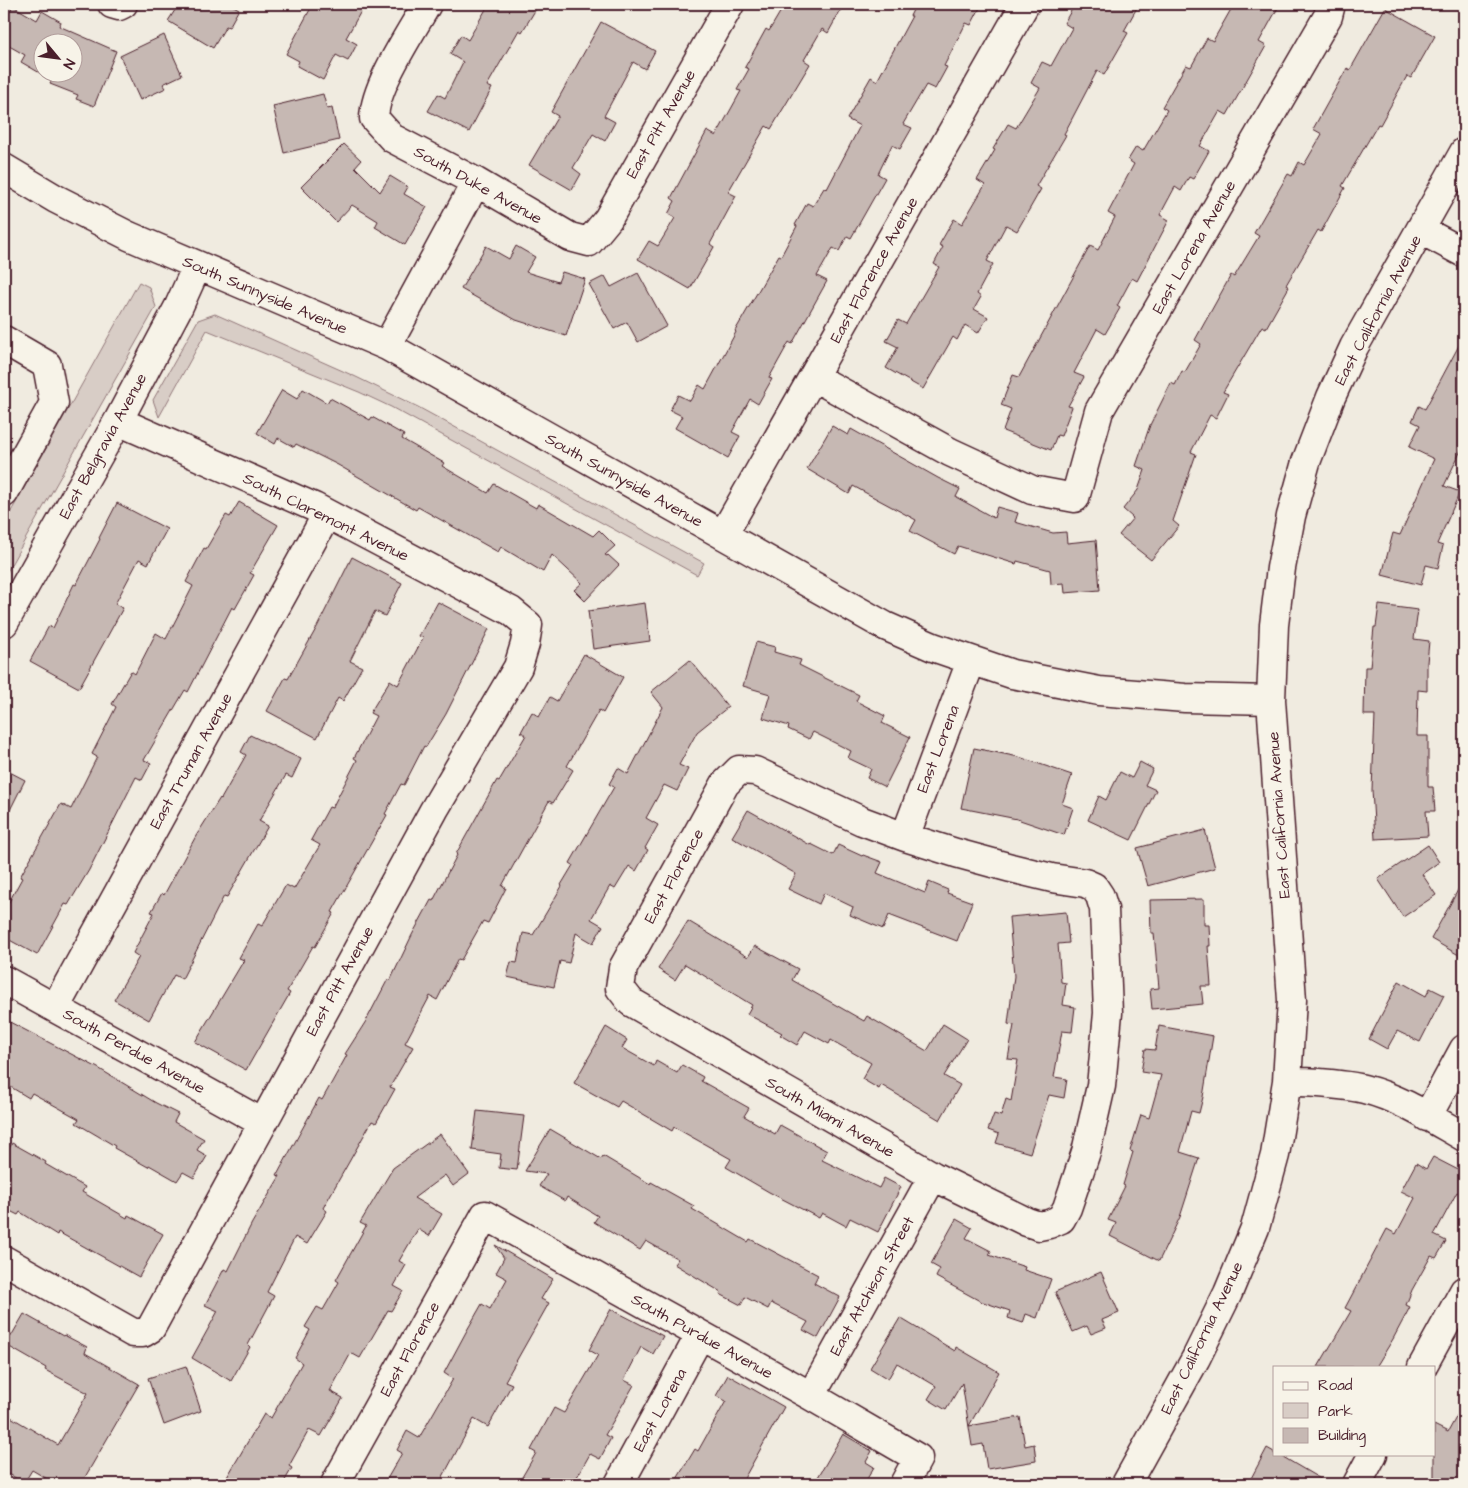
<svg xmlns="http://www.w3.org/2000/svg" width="1468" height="1488" font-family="'Architects Daughter',sans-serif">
	<rect width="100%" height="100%" fill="#f0ebe0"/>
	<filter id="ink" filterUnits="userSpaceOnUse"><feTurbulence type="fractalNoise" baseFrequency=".02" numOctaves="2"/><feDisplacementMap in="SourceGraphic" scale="10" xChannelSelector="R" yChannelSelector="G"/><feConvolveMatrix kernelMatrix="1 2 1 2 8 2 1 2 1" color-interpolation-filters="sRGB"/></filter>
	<g filter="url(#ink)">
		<path fill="#d8cdc6" stroke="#917678" d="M139,282L149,287L156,307L4,577V524Z
			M215,314L354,376L418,407L704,563L697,575L391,407L359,392L207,330L159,417L153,400L198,320Z"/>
		<path fill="#c6b8b3" stroke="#4a1f2b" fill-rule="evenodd" d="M179,4H230L239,9L229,27L226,26L213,48L168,21Z
			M313,4H365L346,38L357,44L348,61L336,55L323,80L297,66L299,61L286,54Z
			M489,4H539L522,32L519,30L487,86L492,88L469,132L428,111L438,94L445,98L463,62L450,54L461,35L468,40Z
			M785,4H844L828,33L822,29L804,60L810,64L771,129L766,126L728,192L736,196L710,244L714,247L690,289L638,259L649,241L658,246L675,218L668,214L675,201L671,198L707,131L716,136L741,91L737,90L749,69L745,67L766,29L769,31Z
			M916,4H982L971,25L966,23L944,66L947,67L935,89L926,85L903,124L912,128L900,149L892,145L878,174L885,178L851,238L847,236L839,251L833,248L817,276L827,281L792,344L789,342L769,378L772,379L758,404L750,399L732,432L740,436L728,458L675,428L682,416L670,410L678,395L690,401L699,385L705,389L736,332L735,331L779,255L781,256L797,226L795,225L807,203L813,206L824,188L827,189L860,126L847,119L871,77L877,81L912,16H910Z
			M1075,4H1139L1124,31L1128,33L1104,75L1097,71L1064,134L1066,135L1036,186L1041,189L1017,231L1006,225L987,261L993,264L977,294L981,297L974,309L988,317L978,333L965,325L957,340L953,337L923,389L886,368L898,347L886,341L898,320L906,324L939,267L934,264L943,247L939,245L954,219L962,224L985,185L977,180L995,150L993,149L1008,124L1016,128L1040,88L1031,83L1042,62L1051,66L1072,28L1064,23Z
			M1234,4H1280L1259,42L1266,46L1227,115L1220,111L1200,146L1209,151L1193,179L1189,177L1181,191L1175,187L1160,215L1169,220L1137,281L1132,278L1117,306L1120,308L1105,334L1097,329L1074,373L1084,377L1068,406L1072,407L1061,436L1057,435L1051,450L1003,431L1011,409L1001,405L1013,375L1019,377L1090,246L1098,250L1115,217L1108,213L1134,164L1128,160L1136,147L1143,151L1167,110L1162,107L1186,65L1191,67L1207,38L1213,41Z
			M13,6L37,20L42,11L61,22L59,26L116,51L94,106L76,99L78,95L50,84L52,80L21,62L25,55L4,43V21ZM42,42H72V72H42Z
			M1385,8L1435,36L1411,78L1407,76L1380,125L1378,124L1342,186L1345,188L1321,232L1318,230L1286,285L1289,287L1266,328L1262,326L1223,392L1228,394L1216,418L1210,415L1191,452L1196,454L1173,521L1179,526L1151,560L1119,535L1133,518L1123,509L1138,490L1145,470L1136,466L1150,425L1171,383L1175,385L1182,371L1185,372L1201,344L1195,340L1231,275L1234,277L1259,236L1254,233L1288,174L1292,176L1299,162L1304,165L1322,134L1313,129L1347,68L1350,70Z
			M601,22L655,51L645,69L633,62L604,116L615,122L605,141L593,134L573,168L581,174L572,190L529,165L558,116L551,112Z
			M164,35L182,75L163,84L166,88L140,100L120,56Z
			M323,94L327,109L332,108L339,140L284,153L273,106Z
			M344,144L361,160L355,167L380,192L390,176L408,187L404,194L427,207L405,245L375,227L378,221L352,205L336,222L301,187Z
			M486,246L509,259L516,246L535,257L526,272L558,282L562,272L585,279L566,336L516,320L461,289Z
			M638,273L667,326L638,342L627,322L614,329L589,284L605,276L611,287Z
			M1464,336V444L1444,486L1460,492L1437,544L1443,546L1438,568L1426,565L1421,585L1382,575L1393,533L1400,535L1434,459L1409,447L1420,425L1412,421L1419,406L1425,409Z
			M303,389L327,403L330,398L370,420L372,417L404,435L402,439L444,463L442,466L488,493L494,484L536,508L538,504L593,536L599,530L615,546L605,555L607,556L608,555L619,565L585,601L574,590L582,583L552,555L543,572L501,547L498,552L418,507L416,510L338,465L296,444L294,447L278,438L275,444L257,433L282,390L297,399Z
			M832,426L848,435L851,429L938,478L960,489L956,497L994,518L997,507L1018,513L1015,522L1053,533L1066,532L1067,543L1096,540L1100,590L1065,593L1064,583L1051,584L1050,570L1017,561L1016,564L958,546L954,554L910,531L916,520L853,486L849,494L807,469Z
			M239,502L278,525L250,573L254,575L235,609L232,607L188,692L185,690L144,760L151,763L142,780L136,777L89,870L68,905L65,904L37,955L4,937V911L22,878L20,877L61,804L71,809L97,757L92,754L116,707L112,704L131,671L135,674L156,633L166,639L193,586L186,582L204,548L206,549L226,515L230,517Z
			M117,503L167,529L148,564L139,559L115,604L123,608L79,688L30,661L49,626L53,628L74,584L76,585L100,539L99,538Z
			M352,557L402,583L385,616L375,611L350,661L362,667L343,701L338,698L317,738L267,711L285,678L288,679L317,627Z
			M438,602L489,629L446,714L426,747L424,746L404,785L401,784L385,814L387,815L332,912L334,913L315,947L313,946L287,991L290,993L246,1070L195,1042L244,960L239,958L258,924L262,926L286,885L294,889L320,845L311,840L329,807L332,808L357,760L354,758L376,716L370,713L390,680L398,685L423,638L419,636Z
			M645,603L650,641L593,649L588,611Z
			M1379,605L1418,610L1414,639L1429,641L1427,663V691L1418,690L1417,736H1428V787H1433L1435,811H1426L1428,836L1375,839L1372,790L1375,715H1364L1365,667H1370L1374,627H1376Z
			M756,642L775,647L774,652L801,660L799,665L859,695L856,701L885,716L882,723L910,737L885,787L867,778L871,769L848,758L851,751L813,732L809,739L788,729L789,726L763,718L770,694L743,686Z
			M584,654L623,677L603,713L599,710L567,766L573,770L553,803L549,801L502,886L506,888L488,923L483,921L461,960L458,959L437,1000L430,996L405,1043L413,1047L390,1087L395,1089L376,1123L372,1121L349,1162L323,1208L327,1211L307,1244L295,1237L267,1292L274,1296L248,1345L250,1347L231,1381L192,1358L218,1311L205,1305L224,1269L228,1271L252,1223L280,1176L277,1175L319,1098L322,1100L347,1055L345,1054L366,1021L388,979L390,981L412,935L431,900L433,901L457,855L456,854L497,780L499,781L526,735L521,732L532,712L539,717L550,697L557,701Z
			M690,660L728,707L697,732L679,765L688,769L677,791L664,785L646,818L658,825L645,848L648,850L636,871L629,866L615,889L610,886L591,919L603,926L593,943L576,933L569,963L560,961L554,987L507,977L511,962L517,963L523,933L533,935L562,886L561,885L573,865L570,863L614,787L609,784L618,768L628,774L663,707L651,692Z
			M250,735L301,759L292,778L286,775L259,821L268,826L227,897L224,896L182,979L174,975L149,1020L114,1000L139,957L133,953L154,913L151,912L162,893L164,895L196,836L220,798L221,799L246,755L241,752Z
			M974,748L1019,757L1072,775L1062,804L1073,808L1064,835L1017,819L961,808Z
			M1140,762L1153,769L1145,785L1156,790L1131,840L1088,820L1099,796L1106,800L1120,772L1132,778Z
			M4,769L25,780L4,822Z
			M748,810L810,845L811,844L833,855L838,845L862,856L863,855L882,862L877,873L925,893L929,882L948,890L947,893L972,902L957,941L889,915L883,929L850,915L853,907L824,893L819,904L788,889L796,874L732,837Z
			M1205,830L1215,868L1148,886L1137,848Z
			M1428,845L1439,862L1422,874L1436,895L1403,917L1378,879Z
			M1464,879V958L1431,939Z
			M1204,899V925H1209L1210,946H1208L1211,986H1201L1203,1004L1152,1009L1150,989L1159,988L1154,933H1151L1150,900Z
			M1066,912L1069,943L1058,944L1061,982L1066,983L1063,1005L1075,1007L1072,1032L1062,1031L1054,1077L1067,1079L1064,1098L1049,1095L1030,1153L996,1143L999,1134L988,1130L994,1114L1001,1116L1006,1099L1011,1101L1018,1060L1008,1059L1014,1025L1008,1024L1014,976L1009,917Z
			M688,921L748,957L755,946L798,969L792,980L864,1021L867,1016L927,1051L943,1024L967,1039L944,1076L960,1085L940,1120L881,1085L879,1089L862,1079L871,1063L831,1040L829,1044L805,1031L797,1045L780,1035L782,1033L747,1014L752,1005L685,964L675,980L658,969Z
			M1399,981L1426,996L1430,988L1444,995L1420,1042L1397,1031L1387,1049L1369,1039Z
			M4,1019L98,1068L156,1103L178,1114L174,1122L204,1139L197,1150L207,1156L194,1178L183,1172L177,1181L149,1165L148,1167L114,1148L115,1146L76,1123L79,1119L32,1093L29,1098L4,1083Z
			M1159,1026L1213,1036L1203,1097L1199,1113L1191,1111L1180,1152L1199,1158L1180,1217L1159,1261L1110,1236L1116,1223L1108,1220L1125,1186L1123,1185L1133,1152L1130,1151L1141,1115L1149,1118L1161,1075L1141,1072L1145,1049L1155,1050Z
			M606,1027L627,1040L622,1048L654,1066L656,1061L677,1073L682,1065L703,1077L701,1081L749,1108L744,1116L775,1134L780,1125L827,1151L822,1160L879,1188L884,1178L901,1187L878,1232L850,1218L846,1226L822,1213L819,1218L769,1192L726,1167L731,1159L674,1127L672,1131L621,1101L617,1107L574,1083Z
			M477,1111L524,1116L517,1170L499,1168L501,1154L472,1150Z
			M550,1129L601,1159L603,1156L650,1184L651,1182L694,1206L692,1209L748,1242L750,1239L818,1275L814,1283L840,1297L818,1338L803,1330L808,1322L771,1303L768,1309L745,1297L741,1305L720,1294L721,1292L674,1264L678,1259L646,1241L640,1250L594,1222L598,1216L567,1197L565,1201L539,1186L547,1174L525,1171Z
			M440,1134L469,1174L453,1186L445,1175L414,1198L442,1214L429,1236L418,1229L399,1261L406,1265L394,1286L403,1291L391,1311L388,1310L360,1358L351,1353L330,1391L343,1398L321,1436L309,1430L289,1466L292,1468L283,1484H223L264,1414L271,1418L302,1363L295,1358L310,1330L305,1327L317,1307L323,1310L339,1282L336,1280L366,1226L360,1223L393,1168Z
			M12,1143L46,1162L45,1164L85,1187L82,1192L127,1218L128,1215L163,1234L139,1277L58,1232L57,1235L20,1212L18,1215L4,1208V1158Z
			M1433,1157L1464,1173V1196L1457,1192L1434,1235L1446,1241L1436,1258L1431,1256L1412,1290L1406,1305L1410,1307L1393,1339L1376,1367H1318L1351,1311L1345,1308L1387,1229L1396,1234L1415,1198L1401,1191L1416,1163L1426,1169Z
			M956,1219L972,1228L966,1238L991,1251L989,1255L1025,1267L1024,1270L1051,1279L1037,1318L1026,1314L1023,1323L1008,1318L1010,1311L980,1301L936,1277L940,1269L931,1264Z
			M495,1245L553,1279L541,1299L549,1303L505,1381L512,1384L488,1427L474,1419L439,1484H398L387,1479L402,1453L397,1450L407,1431L419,1438L453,1379L444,1373L466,1332L482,1304L490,1309L507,1279L496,1273L504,1258Z
			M1101,1272L1119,1313L1102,1320L1106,1328L1091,1334L1087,1326L1073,1332L1055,1292Z
			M611,1309L663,1336L653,1354L641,1347L624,1380L634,1385L605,1435L611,1438L600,1459L590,1454L573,1484H518L536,1453L531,1450L554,1408L564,1413L598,1355L589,1350Z
			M24,1314L63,1336L64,1335L87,1347L85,1353L139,1384L81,1484H56L32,1470L24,1483L4,1471V1413L58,1445L88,1393L45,1370L46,1368L6,1345Z
			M900,1318L955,1351L956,1347L999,1372L969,1426L1020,1417L1025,1446L1034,1444L1036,1461L987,1469L983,1444L972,1446L962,1383L946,1410L928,1399L936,1386L897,1363L888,1379L870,1368Z
			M186,1366L201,1411L164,1425L148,1378Z
			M728,1375L784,1407L741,1484H674L695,1449L698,1451L726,1401L716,1396Z
			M1464,1403V1484H1434V1425L1448,1432Z
			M843,1434L872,1451L866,1462L874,1467L864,1484H814Z
			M1267,1448L1274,1452V1454H1278L1329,1484H1248Z"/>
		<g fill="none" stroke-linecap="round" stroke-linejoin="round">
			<defs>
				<path id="minor" d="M112,4L119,6L123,4
					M427,4C410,34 375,85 374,118L392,138L476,182L570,237L589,242L608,219L730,4
					M4,168L56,199L129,236L387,346L885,626L933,647L1012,674L1099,691L1185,698L1271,700
					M1421,230L1464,253
					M4,340L47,365L54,403L4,493
					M387,346L476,182
					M814,377L950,452L1032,490L1075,498L1099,411L1328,16L1331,4
					M723,535L1025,4
					M4,623L118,421L179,306L197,266
					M739,770L755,771L862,821L905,837L956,853L1011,868L1052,878L1085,883L1094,887L1100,896L1104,909L1108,1013L1101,1086L1086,1152L1067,1208L1061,1219L1049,1224L1039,1226L1027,1222L933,1176L631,1002L620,988L623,968L725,784Z
					M905,837L971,661
					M4,980L263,1123
					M55,1008L327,514
					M1287,1081C1312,1083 1339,1083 1364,1089C1400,1098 1432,1119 1464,1137
					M1427,1117L1464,1049
					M4,1260L133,1333H143L151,1328L434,810L518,667L525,644L528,625L511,611L314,507L118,421
					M1422,1367L1464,1291
					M811,1396L933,1176
					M335,1484L485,1215L811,1396L918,1458L904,1484
					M619,1484L700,1335
					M1126,1484L1196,1358L1228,1293L1255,1228L1275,1155L1287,1081L1292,1000L1271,700L1274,625L1281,568L1291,516L1306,462L1331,397L1354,347L1464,152
					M1357,1484L1373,1454"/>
			</defs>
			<use href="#minor" stroke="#4a1f2b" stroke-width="31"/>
			<use href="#minor" stroke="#f7f3e8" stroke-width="28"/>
		</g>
	</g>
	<g text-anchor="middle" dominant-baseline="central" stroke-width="4.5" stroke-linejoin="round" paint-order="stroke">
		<g font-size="16" fill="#4a1f2b" stroke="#f7f3e8">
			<text transform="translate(661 124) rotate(-60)">East Pitt Avenue</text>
			<text transform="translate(478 185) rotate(29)">South Duke Avenue</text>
			<text transform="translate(1194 247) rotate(-60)">East Lorena Avenue</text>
			<text transform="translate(874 270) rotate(-61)">East Florence Avenue</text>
			<text transform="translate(265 295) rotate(23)">South Sunnyside Avenue</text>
			<text transform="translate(1378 310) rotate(-62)">East California Avenue</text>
			<text transform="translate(103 446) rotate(-61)">East Belgravia Avenue</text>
			<text transform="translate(624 480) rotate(29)">South Sunnyside Avenue</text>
			<text transform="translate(326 517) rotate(26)">South Claremont Avenue</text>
			<text transform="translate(938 749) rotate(-69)">East Lorena</text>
			<text transform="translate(191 761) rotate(-61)">East Truman Avenue</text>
			<text transform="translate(1279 815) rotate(-94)">East California Avenue</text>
			<text transform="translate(674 876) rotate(-61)">East Florence</text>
			<text transform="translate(340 981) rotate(-61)">East Pitt Avenue</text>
			<text transform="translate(134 1051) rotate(29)">South Perdue Avenue</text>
			<text transform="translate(830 1117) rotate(30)">South Miami Avenue</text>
			<text transform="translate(872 1286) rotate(-61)">East Atchison Street</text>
			<text transform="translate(702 1336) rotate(29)">South Purdue Avenue</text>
			<text transform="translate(1202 1338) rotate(-64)">East California Avenue</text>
			<text transform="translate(410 1349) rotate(-61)">East Florence</text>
			<text transform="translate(660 1410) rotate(-61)">East Lorena</text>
		</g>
	</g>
	<rect width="1468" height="1488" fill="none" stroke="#f7f3e8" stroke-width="20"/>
	<rect x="10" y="10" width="1448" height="1468" fill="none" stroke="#4a1f2b" stroke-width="2" filter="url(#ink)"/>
	<rect x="1273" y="1366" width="162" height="90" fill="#f7f3e8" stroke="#b29e9c"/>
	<rect x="1283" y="1382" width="25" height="8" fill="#f7f3e8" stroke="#b29e9c"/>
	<text x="1318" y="1390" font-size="15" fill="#4a1f2b">Road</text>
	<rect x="1283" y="1403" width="25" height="15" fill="#d8cdc6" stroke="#b29e9c"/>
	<text x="1318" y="1416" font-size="15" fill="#4a1f2b">Park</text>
	<rect x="1283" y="1428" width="25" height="15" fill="#c6b8b3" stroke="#b29e9c"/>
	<text x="1318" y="1440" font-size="15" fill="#4a1f2b">Building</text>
	<g transform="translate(58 58) rotate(119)"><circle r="24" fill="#f7f3e8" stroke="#b29e9c"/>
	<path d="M0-4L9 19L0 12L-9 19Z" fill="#4a1f2b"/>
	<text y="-8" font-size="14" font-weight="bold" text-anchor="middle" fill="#4a1f2b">N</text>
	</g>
</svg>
